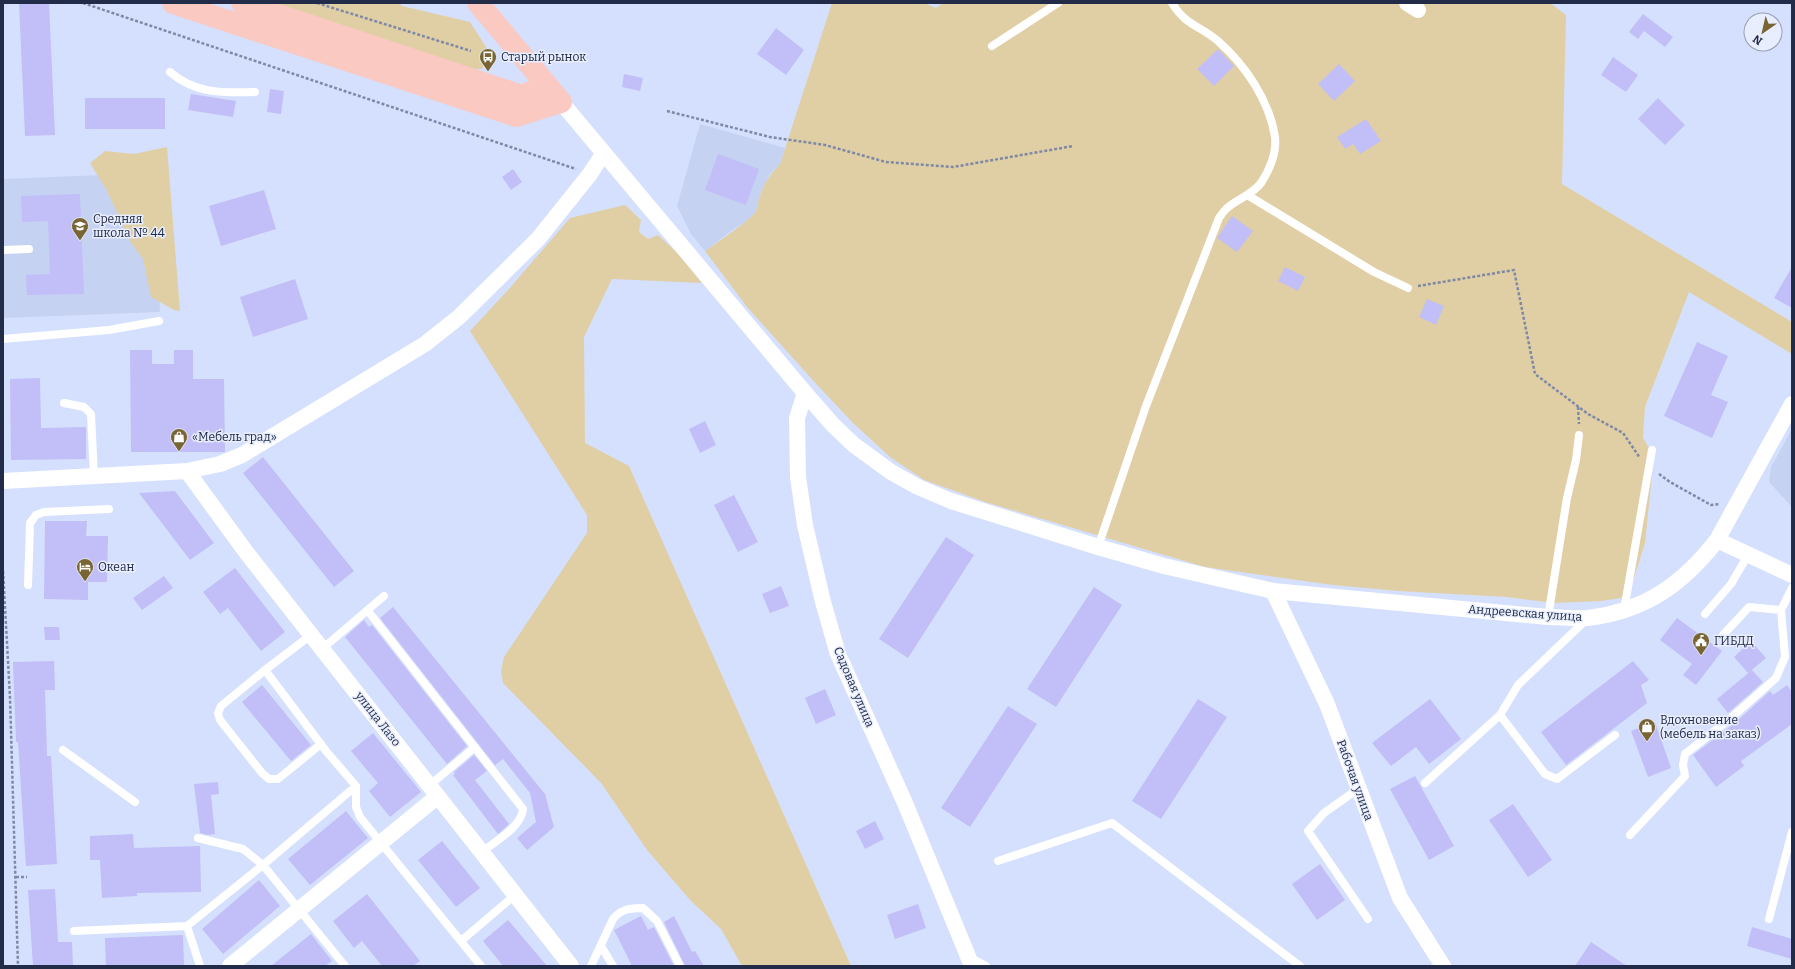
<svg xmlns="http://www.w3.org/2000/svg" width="1795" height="969" font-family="Bitter,serif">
	<rect width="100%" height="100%" fill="#d5e0fe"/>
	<path fill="#c5d2f2" d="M700,124L785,148L780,164L770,174L760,194L756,211L749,220L735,228L705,251L691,234L677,206Z
		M153,173L160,312L4,318L3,179Z
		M1792,429V507L1769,482L1771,467Z"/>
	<path fill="#e0cfa4" d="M272,3H399L402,6L470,22L490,53L482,69H465Z
		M832,3H924L936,8L943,3H1550L1566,15L1562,184L1792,322V354L1689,292L1645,407L1643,438L1654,456L1645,543L1628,597L1601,601L1553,603L1507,597L1398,591L1333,585L1205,567L985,502L924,480L890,457L853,423L819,387L747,307L705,251C715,244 752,219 756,211C758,206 758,200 760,195C764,183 771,173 780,164Z
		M167,147L180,311L174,310L151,297L143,259L130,241L107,191L90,163L105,151L134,154Z
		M625,205L641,220L639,232L648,239L658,235L684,259L702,283L612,279L584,337L585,443L629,466L851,966H742L721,929L691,901L647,850L601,783L503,683L501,671L504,657L587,533V515L470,331L508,290L570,218Z"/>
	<path fill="#c2bef7" d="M19,3H49L55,135L25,136Z
		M1643,14L1673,37L1665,47L1644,31L1638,39L1629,32Z
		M776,28L804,50L786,75L757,54Z
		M1218,49L1234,66L1214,86L1197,69Z
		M1613,57L1638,75L1626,92L1601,75Z
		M1339,64L1355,81L1334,101L1318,84Z
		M624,74L643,78L640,91L622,87Z
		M270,89L284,91L281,114L267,112Z
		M191,94L236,101L233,117L188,110Z
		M85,98H165V129H85Z
		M1658,98L1685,125L1665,145L1638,119Z
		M1366,119L1381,141L1360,154L1353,144L1345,149L1337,137Z
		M718,154L759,169L746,205L705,190Z
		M513,169L522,182L511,190L502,177Z
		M264,190L276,229L221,246L209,206Z
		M80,194L84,294L27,295L26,275L50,274L48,221L22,222L21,196Z
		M1232,216L1253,231L1237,252L1217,238Z
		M1285,267L1305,277L1298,291L1278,281Z
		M1792,267V308L1774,298Z
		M295,279L308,319L253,337L240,297Z
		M1427,299L1444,306L1436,325L1419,317Z
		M1697,342L1728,356L1711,395L1728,402L1712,438L1664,416Z
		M130,350H152V364H174V350H193V379H224L225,452H131Z
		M40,378L41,428L86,427V459L11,460L10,379Z
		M705,421L716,445L700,453L689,429Z
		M263,457L354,571L334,587L243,473Z
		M175,491L214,543L190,560L139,493Z
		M734,495L758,542L738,552L714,505Z
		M45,521H87L86,536H108L107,582H88V600L44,599Z
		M946,537L974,555L908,658L879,639Z
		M235,568L285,632L261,651L228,608L220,614L203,592Z
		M164,576L173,588L142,610L133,598Z
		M781,586L789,606L770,613L762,594Z
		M1094,587L1122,605L1056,707L1027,689Z
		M393,607L545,794L554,827L527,850L517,838L536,822L530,793L503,759L495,765L380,618Z
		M1677,618L1722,651L1696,685L1683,675L1692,664L1660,640Z
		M364,620L369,627L372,625L467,746L447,764L345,637Z
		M44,627H59L60,640H45Z
		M1751,641L1766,658L1748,673L1734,657Z
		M54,661L55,690H45L47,756H51L57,864L26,866L18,742H16L13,662Z
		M1633,661L1649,680L1641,685L1647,703L1566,765L1541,732Z
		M1752,670L1763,682L1728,713L1717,699Z
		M262,685L311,745L291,761L242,702Z
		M1787,685L1792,692V724L1741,761L1744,766L1716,787L1693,755L1736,722L1770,691L1773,695Z
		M825,689L836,715L816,724L805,698Z
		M1198,699L1227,717L1161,819L1132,801Z
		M1430,699L1461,739L1429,764L1416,747L1391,766L1372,743Z
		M1008,706L1037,724L970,827L941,808Z
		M1655,722L1671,768L1648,777L1631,731Z
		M373,733L421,792L390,817L369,791L378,783L351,751Z
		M474,755L487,771L475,780L509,824L498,834L453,775L455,774L454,772Z
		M1415,776L1454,846L1429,860L1390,789Z
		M218,782L219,794L211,795L215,834L208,835L200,833L194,784Z
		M1513,804L1552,860L1528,877L1489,820Z
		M346,811L368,838L310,885L288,859Z
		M875,821L884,839L865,849L856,831Z
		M133,834L134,848L200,846L201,892L137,893V896L102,898L100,860H90V836Z
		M442,841L480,888L456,907L418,860Z
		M1320,864L1345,900L1317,920L1292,884Z
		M259,880L280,906L223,954L202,929Z
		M55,889L58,942H72L73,966H33L28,890Z
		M367,894L420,961L413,966H382L362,941L354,948L333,921Z
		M918,904L926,928L895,939L887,915Z
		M641,916L648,930L654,927L674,966H632L614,930Z
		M674,916L692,952L695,951L704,966H685L664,922Z
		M508,920L547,966H503L483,941Z
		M1752,927L1792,939V959L1747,946Z
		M311,934L332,961L325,966H271Z
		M183,935L184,966H106L105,938Z
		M1591,942L1627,966H1575Z"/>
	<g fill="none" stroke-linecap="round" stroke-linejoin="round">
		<path stroke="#7f89a6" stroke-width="2.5" stroke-dasharray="3 2" stroke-linecap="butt" d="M83,3L576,169
			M317,3L471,51
			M667,111L770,137L825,145L886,162L953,167L1073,146
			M1418,286L1514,270L1535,374L1588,414L1623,433L1640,458
			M1578,407L1579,424
			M1659,474L1670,482L1711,505L1720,504
			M3,571L10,697L18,966
			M16,877H27"/>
		<path stroke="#fff" stroke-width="8" d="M992,46L1058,3
			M170,72C195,94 224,93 255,92
			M1249,196L1374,272L1408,288
			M3,250L29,249
			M3,339L109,330L159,321
			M64,403L84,407L91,414L94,477
			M1098,547L1146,406L1219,218C1221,215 1224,211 1226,209C1237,199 1252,195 1261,183C1269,171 1277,153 1275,137C1269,100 1246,66 1218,41C1201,26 1186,26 1172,3
			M28,585L30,523L36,515L44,512L109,509
			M1624,610L1652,450
			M368,611L523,809C521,828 495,841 481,853
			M1705,614L1731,584L1748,555
			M1548,617L1567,498L1576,460L1579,435
			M1587,619L1518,685L1500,715L1545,774L1557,779L1615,735
			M311,635L265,670L326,751L356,786V807L360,817L481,966
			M1723,635L1749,607L1781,610
			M322,649L384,596
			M265,670L221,706L218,713L220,720L262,773L269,779H278L321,744
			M63,750L135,802
			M1425,783L1500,715
			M430,785L475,747
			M1358,789L1324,813L1308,831L1368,919
			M1630,835L1685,776L1683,765L1685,754L1732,717L1776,678L1785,657L1781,610L1792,588
			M198,838L243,849L263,865L345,966
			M998,861L1112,823L1300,966
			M1769,919L1792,832
			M187,926L200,966
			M74,931L187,926L263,865L356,786
			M461,941L515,895
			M601,946L613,966
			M971,958L986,966
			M591,966L613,919C621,909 630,908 643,908L657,921L680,966"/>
		<path stroke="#fff" stroke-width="16" d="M1407,3L1418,10
			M561,102L805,393L833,425L854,445L891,472L918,487L951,501L1098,547L1164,566L1273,591L1548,617C1561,617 1575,619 1588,618C1645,611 1683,584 1717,540L1792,404
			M805,393L797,418L798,477L805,525L823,602L838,654L905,803L972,966
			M187,471L246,552L571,966
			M3,481L187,471L220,464L242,455L425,344L459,317L538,239L590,174L603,154
			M1717,540L1792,575
			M1273,591L1327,704L1400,898L1443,966
			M230,966L438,796"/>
		<path stroke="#f9c9c2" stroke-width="22" d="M173,3L516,116L561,102L478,3
			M242,3L522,96L546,85"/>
	</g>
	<defs>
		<symbol id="bus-pin" viewBox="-11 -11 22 30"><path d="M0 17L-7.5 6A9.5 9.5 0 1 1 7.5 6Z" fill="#786533" stroke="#e8eefd"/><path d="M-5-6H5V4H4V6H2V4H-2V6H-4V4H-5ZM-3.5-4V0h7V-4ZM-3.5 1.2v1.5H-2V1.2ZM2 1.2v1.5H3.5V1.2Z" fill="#fff"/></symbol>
		<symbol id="school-pin" viewBox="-11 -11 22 30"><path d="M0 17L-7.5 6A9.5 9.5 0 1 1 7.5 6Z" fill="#786533" stroke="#e8eefd"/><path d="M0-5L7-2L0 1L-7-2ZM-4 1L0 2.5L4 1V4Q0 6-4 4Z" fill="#fff"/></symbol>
		<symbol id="shop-pin" viewBox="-11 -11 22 30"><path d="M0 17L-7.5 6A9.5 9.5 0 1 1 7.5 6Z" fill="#786533" stroke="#e8eefd"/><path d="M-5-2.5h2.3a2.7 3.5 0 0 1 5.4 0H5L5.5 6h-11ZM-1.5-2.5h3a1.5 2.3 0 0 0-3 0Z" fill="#fff"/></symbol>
		<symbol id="hotel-pin" viewBox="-11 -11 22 30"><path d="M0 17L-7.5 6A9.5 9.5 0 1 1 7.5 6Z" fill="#786533" stroke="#e8eefd"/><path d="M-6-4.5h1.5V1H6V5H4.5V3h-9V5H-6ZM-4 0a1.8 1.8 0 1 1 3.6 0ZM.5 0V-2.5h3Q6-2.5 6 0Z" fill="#fff"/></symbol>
		<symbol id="civic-pin" viewBox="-11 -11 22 30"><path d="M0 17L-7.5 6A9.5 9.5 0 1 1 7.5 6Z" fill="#786533" stroke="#e8eefd"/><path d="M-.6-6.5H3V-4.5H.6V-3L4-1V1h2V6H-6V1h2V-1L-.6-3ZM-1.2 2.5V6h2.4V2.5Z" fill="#fff"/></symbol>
	</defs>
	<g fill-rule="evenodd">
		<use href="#bus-pin" x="478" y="47" width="20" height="27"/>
		<use href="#school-pin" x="70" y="216" width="20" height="27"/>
		<use href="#shop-pin" x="169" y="427" width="20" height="27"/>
		<use href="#hotel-pin" x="75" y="557" width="20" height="27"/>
		<use href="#civic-pin" x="1691" y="631" width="20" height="27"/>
		<use href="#shop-pin" x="1637" y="717" width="20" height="27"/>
	</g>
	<g text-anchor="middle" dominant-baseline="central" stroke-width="3" stroke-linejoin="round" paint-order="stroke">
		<g font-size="12" fill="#222b47" stroke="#e8eefd" text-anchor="start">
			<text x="501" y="57">Старый рынок</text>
			<text x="93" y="219">Средняя<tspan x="93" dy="14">школа № 44</tspan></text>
			<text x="192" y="437">«Мебель град»</text>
			<text x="98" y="567">Океан</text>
			<text x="1714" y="641">ГИБДД</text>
			<text x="1660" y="720">Вдохновение<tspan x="1660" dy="14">(мебель на заказ)</tspan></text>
		</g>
		<g font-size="12" fill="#222b47" stroke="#e8eefd">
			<text transform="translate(1525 613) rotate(4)">Андреевская улица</text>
			<text transform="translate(854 687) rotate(67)">Садовая улица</text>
			<text transform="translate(378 719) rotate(52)">улица Лазо</text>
			<text transform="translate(1355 780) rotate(70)">Рабочая улица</text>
		</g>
	</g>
	<rect width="1795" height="969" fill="none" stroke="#222b47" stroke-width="8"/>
	<g transform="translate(1763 32) rotate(214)"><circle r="19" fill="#e8eefd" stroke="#99a0b4"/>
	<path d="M0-3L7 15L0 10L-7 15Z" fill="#786533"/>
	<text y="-6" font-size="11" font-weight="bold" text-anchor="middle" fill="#222b47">N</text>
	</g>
</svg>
